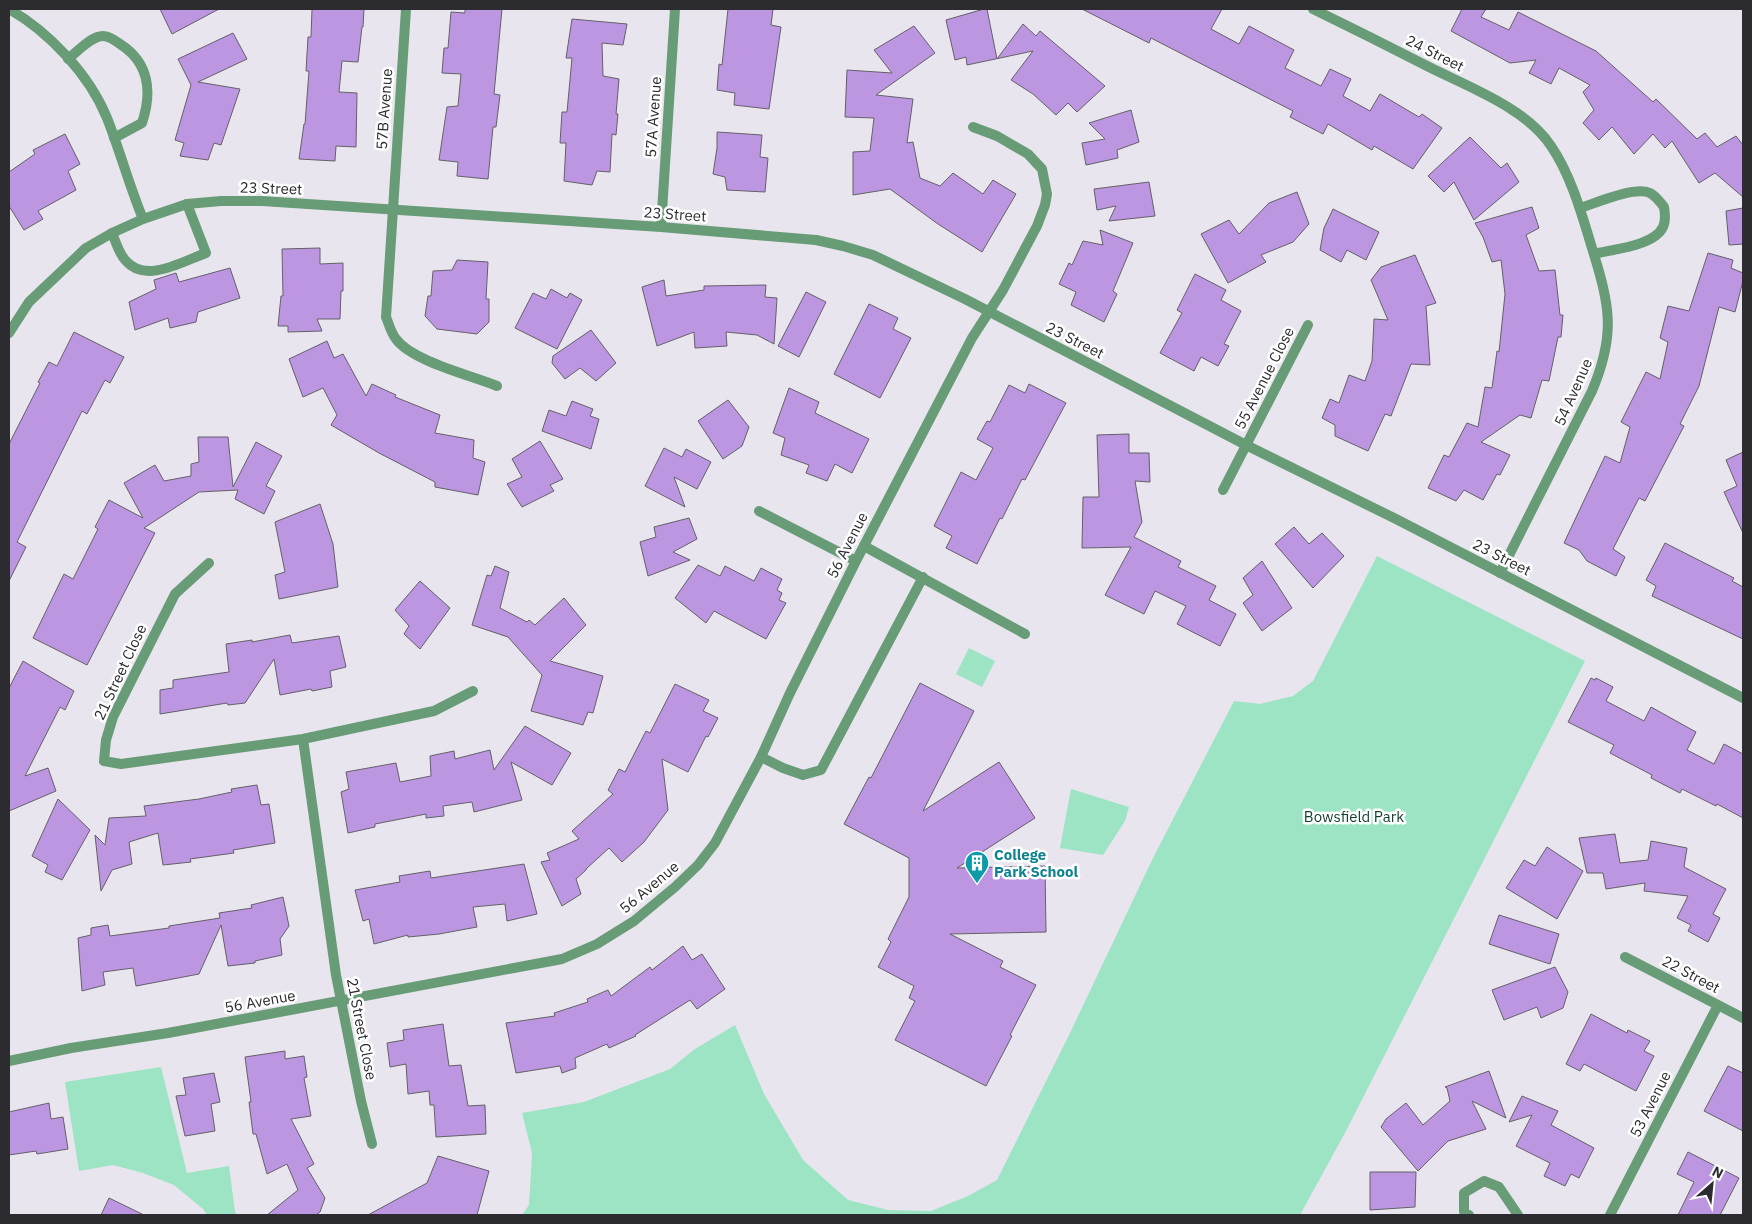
<svg xmlns="http://www.w3.org/2000/svg" width="1752" height="1224" font-family="'IBM Plex Sans',sans-serif">
	<rect width="100%" height="100%" fill="#e8e5ef"/>
	<path fill="#9ce4c4" d="M1377,556L1585,661L1346,1131L1300,1215H522L529,1205L532,1153L522,1113L584,1102L670,1069L695,1049L735,1025L764,1094L803,1160L848,1200L888,1210L931,1211L968,1196L997,1180L1070,1033L1153,858L1234,701L1260,704L1293,696L1313,681Z
		M969,648L995,661L982,687L956,674Z
		M1071,789L1129,807L1125,821L1103,855L1060,848Z
		M161,1067L187,1173L229,1166L235,1212L237,1215H207L203,1209L174,1185L143,1173L113,1165L79,1171L65,1082Z"/>
	<path fill="#bd96e2" stroke="#646068" d="M160,9H219L172,34Z
		M312,9H364L363,27H362L358,62L342,61L339,92L357,93L356,147L336,146L335,161L299,159L304,124H305L309,71H306L308,37H311Z
		M465,9H502L494,94L500,95L496,127H493L488,179L457,176L458,162L439,160L447,107L458,106L461,74L442,73L444,48H448L451,12L465,13Z
		M728,9H773L771,25L781,27L769,109L734,105L735,93L717,90L719,64L722,65Z
		M984,9H987L997,59L1023,24L1036,36L1040,31L1105,86L1077,112L1068,103L1056,115L1033,94L1011,80L1033,51L967,65L966,57L955,60L946,20Z
		M1082,9H1222L1211,29L1239,44L1249,26L1294,50L1285,68L1321,86L1330,69L1351,79L1343,96L1370,111L1380,94L1419,117L1422,114L1442,128L1413,169L1374,146L1372,150L1328,124L1323,134L1290,117L1293,111L1151,38L1149,43Z
		M1462,9H1486L1481,17L1509,30L1518,12L1596,51L1653,102L1656,99L1697,139L1705,133L1717,147L1736,136L1743,145V197L1715,173L1699,183L1672,141L1665,148L1653,134L1634,154L1612,127L1599,140L1583,123L1594,110L1583,92L1590,85L1559,68L1551,84L1529,73L1536,60L1510,63L1451,31Z
		M572,19L627,24L623,45L602,43L603,76L619,79L616,114H618L616,135L612,134L610,172L597,171L592,185L564,181L566,143H560L562,112H567L572,58H566Z
		M914,26L935,53L876,95L913,99L907,143L913,142L920,178L940,186L953,173L983,194L993,180L1016,194L982,252L938,224L890,189L853,195V152L870,151L874,118L845,117L847,70L892,73L874,50Z
		M233,33L247,59L198,82L240,89L221,145L214,143L208,160L180,156L184,143L175,140L191,85L178,59Z
		M1131,110L1139,142L1117,150L1118,158L1086,165L1082,143L1105,139L1089,123Z
		M717,132L762,135L760,157L768,158L765,192L727,190L725,177L713,174L717,148Z
		M65,134L80,164L68,171L76,190L38,211L43,219L24,230L9,206V172L35,154L33,150Z
		M1470,137L1501,168L1507,163L1519,182L1474,220L1454,182L1444,192L1428,176Z
		M1149,182L1155,216L1109,221L1116,206L1097,210L1094,189Z
		M1297,192L1309,224L1293,242L1261,255L1266,262L1228,283L1201,234L1229,220L1239,234L1269,203Z
		M1532,207L1539,228L1526,235L1539,271L1555,270L1560,315H1563L1561,337H1558L1549,381L1542,380L1531,418L1520,415L1481,442L1510,455L1500,475L1497,474L1483,500L1464,490L1456,501L1428,488L1444,455L1449,457L1467,423L1478,427L1485,387L1492,388L1497,351L1499,352L1505,294L1501,260L1492,262L1483,237L1475,223Z
		M1743,208V244L1729,245L1726,211Z
		M1333,209L1379,232L1366,260L1347,250L1341,262L1320,250L1324,228Z
		M1100,230L1133,243L1113,291L1117,294L1104,322L1071,305L1076,292L1059,284L1069,263L1072,265L1083,241L1103,245Z
		M320,248V264L343,263V291H341L340,319H317L322,331L288,332V326H278L281,296H283L282,249Z
		M1708,253L1733,260L1731,268L1743,273V281L1735,312L1719,307L1699,386L1680,424L1684,426L1645,501L1639,498L1613,549L1625,557L1616,576L1587,561L1579,550L1564,543L1605,456L1620,463L1630,427L1621,422L1646,372L1660,379L1668,342L1660,338L1668,306L1689,311Z
		M1415,255L1436,303L1426,306L1430,365L1411,364L1391,416L1385,414L1368,451L1335,436V425L1322,418L1330,399L1339,403L1349,375L1365,381L1372,361L1374,319L1388,320L1371,280L1381,267Z
		M457,260L488,262L486,299H489V322L477,334L437,329L425,316L428,296H431L433,271L452,270Z
		M230,268L240,298L198,312L196,322L170,328L168,318L135,330L129,302L156,289L154,280L176,273L179,282Z
		M1195,274L1226,290L1221,300L1241,311L1224,344L1229,346L1218,366L1201,357L1194,371L1160,353L1182,313L1177,310Z
		M664,280L666,296L704,290V286L766,285L765,297L777,298L774,344L757,335L726,332L727,346L695,348L694,332L657,346L642,287Z
		M551,289L567,298L570,293L582,300L557,349L515,328L533,293L546,299Z
		M806,292L826,302L799,357L778,346Z
		M869,304L898,318L893,329L911,338L880,398L834,374Z
		M591,330L616,363L596,381L580,368L565,379L552,363L553,356Z
		M74,332L124,357L110,383L105,380L87,414L82,411L17,542L26,547L9,581V444L40,383L38,382L49,362L57,366Z
		M327,341L334,358L343,354L366,396L372,384L396,395L395,397L440,415L435,433L474,440L473,458L485,462L478,495L435,487V482L379,453L331,425L337,415L323,388L303,397L289,359Z
		M1029,384L1066,403L1025,480L1022,479L1002,519L1000,518L977,564L946,548L952,536L934,526L961,472L976,480L993,448L977,439L987,421L990,422L1009,385L1025,393Z
		M789,388L819,402L815,413L869,439L852,473L835,464L827,481L806,473L809,465L781,455L785,438L773,433Z
		M728,400L749,427L742,446L723,459L698,421Z
		M572,401L593,409L590,416L599,419L591,449L542,431L549,410L566,416Z
		M1129,434V453H1149L1150,482L1135,481L1142,522L1134,537L1181,561L1178,567L1216,586L1209,600L1236,614L1220,646L1177,624L1186,606L1155,591L1144,614L1105,595L1131,547L1082,548L1083,497H1099L1097,435Z
		M198,437H228L233,487L256,442L282,456L266,486L275,491L264,514L235,499L238,490L199,492L144,528L155,533L87,665L33,638L64,574L73,579L98,529L95,527L109,500L143,518L124,483L155,465L164,481L191,476V464L199,462Z
		M540,441L563,479L550,485L554,491L522,507L507,484L522,477L512,459Z
		M664,448L682,457L686,449L711,462L697,489L674,477L685,507L645,486Z
		M1743,452V533L1724,492L1737,486L1726,460Z
		M320,504L333,544L338,587L279,599L275,575L285,572L275,522Z
		M689,518L697,539L673,552L690,560L648,576L640,542L656,537L654,527Z
		M1294,527L1309,544L1322,533L1344,556L1313,588L1275,544Z
		M1665,543L1734,578L1732,581L1743,587V639L1652,596L1656,586L1646,580Z
		M1262,561L1292,608L1262,631L1243,603L1253,595L1243,578Z
		M698,565L720,576L725,566L754,581L761,568L782,579L777,590L782,593L779,600L786,603L766,639L714,611L706,623L675,598Z
		M495,566L509,572L500,608L527,622L529,620L535,625L564,598L586,625L550,661L603,676L593,713L588,712L583,725L531,711L542,675L508,637L472,625L487,575L491,576Z
		M420,581L450,608L420,649L404,634L409,626L395,610Z
		M290,635L292,643L339,636L346,667L330,671L332,687L312,691L311,689L280,695L274,659L245,703L228,705L227,703L160,714V690L173,688V680L229,672L226,644L252,640V642Z
		M23,661L74,691L65,710L60,707L25,776L48,768L56,791L9,811V688Z
		M1591,678L1595,680L1596,678L1613,687L1606,701L1644,721L1651,707L1696,732L1687,750L1714,764L1724,744L1743,754V818L1717,804L1716,806L1682,789L1680,793L1651,778L1652,775L1610,753L1614,745L1568,722Z
		M920,683L974,711L923,811L999,762L1035,818L957,868L1045,866L1046,932L950,934L1003,961L1000,967L1036,985L1010,1035L1012,1036L986,1086L895,1040L915,1001L909,998L914,986L878,967L891,942L888,939L909,897V858L844,824L869,777L871,778Z
		M675,684L709,700L703,711L718,718L708,737L706,736L688,772L662,759L668,810L644,842L622,862L609,848L586,869V870L576,879L581,894L562,906L541,862L550,860L547,853L579,839L572,831L613,794L608,790L619,769L625,772L646,731L650,733Z
		M525,726L571,753L552,785L511,762L522,800L474,812L472,802L443,806L444,816L426,818V814L375,824V827L348,833L341,792L349,789L346,772L396,763L400,782L431,776L430,756L454,751L455,759L490,750L494,770Z
		M257,785L261,805L269,804L275,843L233,850L234,853L190,859L191,862L163,865L158,833L129,842L132,864L112,870L101,891L95,835L105,845L109,818L146,816L144,806L199,799L232,792L231,789Z
		M58,799L90,830L62,880L45,872L48,865L32,856Z
		M1615,834L1620,863L1648,860L1651,841L1687,848L1684,867L1726,889L1713,914L1720,918L1708,942L1688,931L1691,925L1677,918L1688,896L1644,891L1645,883L1606,889L1603,873H1587L1579,838Z
		M1547,847L1583,871L1557,919L1506,888L1524,860L1535,866Z
		M524,864L537,914L507,921L505,904L473,907L477,927L439,934L408,937V935L374,944L369,919L363,921L355,890L400,882L399,876L430,871L431,878Z
		M283,897L289,926L280,939L282,955L255,961V963L228,966L221,925L199,974L136,986L133,968L103,972L105,985L82,991L78,938L91,935V928L108,925L110,936L169,928V926L220,918L219,913L252,908L251,905Z
		M1499,915L1559,934L1550,964L1489,944Z
		M683,946L692,960L702,954L725,989L697,1009L690,1000L635,1035L636,1036L609,1048L607,1044L575,1058L576,1068L562,1073L560,1066L516,1073L506,1023L555,1016L554,1013L588,1002L587,999L608,990L611,996L650,967L652,970Z
		M1555,967L1568,992L1563,1008L1541,1018L1537,1007L1504,1020L1492,990Z
		M1591,1014L1627,1033L1628,1030L1650,1041L1644,1051L1654,1056L1636,1091L1584,1064L1580,1071L1566,1064Z
		M443,1024L449,1066L461,1065L468,1106L485,1105L486,1134L436,1137L434,1105H430L429,1091L408,1094L406,1064L390,1067L387,1043L404,1040L403,1030Z
		M285,1051V1059L304,1056L307,1077L304,1078L311,1116L291,1119L314,1164L307,1168L325,1198L320,1212L316,1215H267L298,1190L287,1164L267,1174L256,1134H253L249,1102H251L245,1057Z
		M1728,1066L1743,1073V1131L1704,1111Z
		M1489,1071L1506,1118L1472,1101L1486,1129L1448,1141L1418,1171L1381,1127L1386,1119L1406,1103L1423,1125L1450,1101L1447,1088L1445,1087Z
		M214,1073L220,1102L211,1104L215,1131L185,1136L176,1096L186,1095L183,1078Z
		M1522,1096L1558,1111L1551,1125L1594,1148L1579,1178L1571,1174L1565,1186L1544,1176L1550,1163L1516,1146L1532,1115L1509,1122Z
		M49,1103L51,1119L63,1117L68,1149L37,1154L36,1151L9,1155V1112Z
		M1688,1152L1739,1178L1720,1215H1678L1694,1182L1677,1174Z
		M438,1156L489,1171L477,1215H368L427,1183Z
		M1370,1172H1416L1415,1207L1370,1210Z
		M109,1198L144,1215H101Z"/>
	<g fill="none" stroke-linecap="round" stroke-linejoin="round">
		<path stroke="#689c76" stroke-width="10" d="M112,233C116,242 119,254 126,261C146,284 183,261 206,253L187,204
			M864,546L1025,634
			M761,757L783,768L803,775L821,770L923,577"/>
		<path stroke="#689c76" stroke-width="10" d="M406,9L386,317C389,324 391,333 396,339C412,361 470,375 497,386
			M1313,9C1352,28 1390,47 1429,67C1469,87 1526,108 1551,146C1571,175 1582,215 1592,248C1610,306 1616,334 1592,391L1500,573
			M68,59C77,52 91,36 103,36C109,36 116,41 120,44C150,63 152,93 142,123L114,138
			M1580,208C1596,203 1634,186 1650,193C1656,196 1660,202 1664,207C1665,213 1666,221 1663,227C1654,246 1614,249 1594,254
			M1223,490L1308,325
			M759,511L856,561
			M209,563L175,594L113,717L106,740L104,761L121,764L303,739L434,711L473,691
			M303,739L336,975L361,1101L372,1144
			M1625,957L1743,1018
			M9,1061L71,1048L168,1033L562,959L597,944L634,921L675,887L698,865L715,843L761,757L790,693L856,561L972,338L1003,290L1037,226L1045,205L1047,194L1042,169L1028,154L997,136L973,127
			M1469,1215L1464,1212V1193L1484,1181L1499,1187L1518,1215
			M1610,1215L1718,1005"/>
		<path stroke="#689c76" stroke-width="10" d="M9,9C49,32 89,74 107,118C120,151 129,185 143,219
			M661,227L675,9
			M9,333L29,302L86,248L112,233L143,219L187,204L221,201H262L661,227L816,240L843,246L873,255L965,299L1246,445L1396,519L1743,698"/>
	</g>
	<defs>
		<symbol id="building-pin" viewBox="-11 -11 22 30"><path d="M0 17L-7.5 6A9.5 9.5 0 1 1 7.5 6Z" fill="#0f9aa8" stroke="#fff"/><path d="M-4-6H4V6H1V3H-1V6H-4ZM-2.5-4.3h1.7v1.8h-1.7ZM.8-4.3h1.7v1.8H.8ZM-2.5-1h1.7V.8h-1.7ZM.8-1h1.7V.8H.8Z" fill="#fff"/></symbol>
	</defs>
	<g fill-rule="evenodd">
		<use href="#building-pin" x="963" y="849" width="28" height="38"/>
	</g>
	<g text-anchor="middle" dominant-baseline="central" stroke-width="5" stroke-linejoin="round" paint-order="stroke">
		<g font-size="15" fill="#2c2b2f" stroke="#fff">
			<text transform="translate(1435 53) rotate(27)">24 Street</text>
			<text transform="translate(384 109) rotate(-86)">57B Avenue</text>
			<text transform="translate(653 117) rotate(-86)">57A Avenue</text>
			<text transform="translate(271 188) rotate(2)">23 Street</text>
			<text transform="translate(675 214) rotate(4)">23 Street</text>
			<text transform="translate(1075 340) rotate(27)">23 Street</text>
			<text transform="translate(1264 378) rotate(-63)">55 Avenue Close</text>
			<text transform="translate(1573 392) rotate(-66)">54 Avenue</text>
			<text transform="translate(847 545) rotate(-63)">56 Avenue</text>
			<text transform="translate(1502 557) rotate(27)">23 Street</text>
			<text transform="translate(120 672) rotate(-65)">21 Street Close</text>
			<text transform="translate(649 887) rotate(-40)">56 Avenue</text>
			<text transform="translate(1691 974) rotate(28)">22 Street</text>
			<text transform="translate(260 1001) rotate(-10)">56 Avenue</text>
			<text transform="translate(362 1029) rotate(79)">21 Street Close</text>
			<text transform="translate(1650 1104) rotate(-63)">53 Avenue</text>
		</g>
		<g font-size="15" fill="#103e2d" stroke="#fff">
			<text x="1354" y="816">Bowsfield Park</text>
		</g>
		<g font-size="15" font-weight="bold" fill="#0d838f" stroke="#fff" text-anchor="start">
			<text x="994" y="854">College<tspan x="994" dy="17">Park School</tspan></text>
		</g>
	</g>
	<rect width="1752" height="1224" fill="none" stroke="#2c2b2f" stroke-width="20"/>
	<g transform="translate(1712 1184) rotate(27)" stroke="#ffffff" stroke-width="4" paint-order="stroke">
	<path d="M0-4L9 19L0 12L-9 19Z" fill="#2c2b2f"/>
	<text y="-8" font-size="14" font-weight="bold" text-anchor="middle" fill="#2c2b2f">N</text>
	</g>
</svg>
